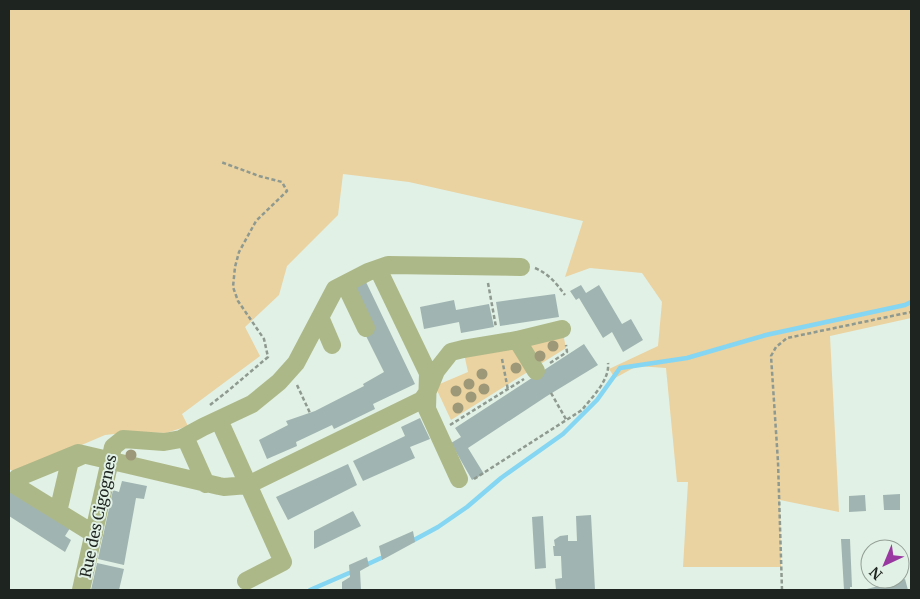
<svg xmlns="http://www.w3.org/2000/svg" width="920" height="599" font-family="Merriweather,serif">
	<rect width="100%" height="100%" fill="#e1f1e5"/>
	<path fill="#ead2a1" d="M9,9H911V318L830,336L839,512L780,500L781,567H683L688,482H677L666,368L637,366L615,378L609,369L658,346L662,302L642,273L590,268L565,277L583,221L409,182L343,174L338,215L287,266L279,295L245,327L260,356L182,414L188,426L166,433L133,432L105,435L16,473L9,469Z
		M562,329L566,348L451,420L435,386L468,372L463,349Z"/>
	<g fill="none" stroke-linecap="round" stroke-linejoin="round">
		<path stroke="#84d6f3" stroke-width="4.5" d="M414,540L438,527L467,507L501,478L563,434L597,400L620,368L687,358L766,335L905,305L911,302
			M368,564L381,558
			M310,590L349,573"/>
	</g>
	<path fill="#a0b4b2" d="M366,282L415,384L373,404L375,409L334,429L332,425L296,442L297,446L267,459L259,440L288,425L286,421L315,411L364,386L363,384L384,372L364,332L354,287Z
		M581,285L586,293L599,285L622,324L631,319L643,340L623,352L612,332L603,338L579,298L576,300L570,291Z
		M555,294L559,317L500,326L496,302Z
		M454,300L456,310L489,304L494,327L461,333L459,322L424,329L420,307Z
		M584,344L598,365L547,396L468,448L484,474L472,480L451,443L461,437L455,428Z
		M420,418L430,439L410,447L415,458L363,481L353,461L405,436L401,427Z
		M348,464L357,485L288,520L276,497Z
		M122,481L147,486L144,499L136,498L124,565L98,559L113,490L119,492Z
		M9,486L72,525L65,536L71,540L65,552L9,516Z
		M900,494V510H884L883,495Z
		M865,495L866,511L849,512V496Z
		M353,511L361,526L314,549V531Z
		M591,515L595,590H556L555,579L562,578L561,556H554L553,546H555L554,540L560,536L568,535V541H577L576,516Z
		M543,516L546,568L535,569L532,517Z
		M413,531L415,542L382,560L379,546Z
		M841,539H850L852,587H850V590H844Z
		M367,557L369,566L360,571L361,590H342V582L350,577L349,565Z
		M97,563L124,569L119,590H91Z
		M905,579L908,590H863Z"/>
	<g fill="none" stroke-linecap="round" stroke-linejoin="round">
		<path stroke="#8e9990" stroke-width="2.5" stroke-dasharray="4 2.5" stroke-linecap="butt" d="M535,268C549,274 556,283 565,295
			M488,283L496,327
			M502,359L508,390
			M550,363L567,352L566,345
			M297,385L310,413
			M551,393L567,421
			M210,405L229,390L268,357L264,339L238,301L233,287L235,267L239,252L256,221L287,191L282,182L259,176L221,162
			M450,425L524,379
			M474,479L582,410C592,397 610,380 608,363
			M782,590L778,462L771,356L776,347L787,338L911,312"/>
		<path stroke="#adb888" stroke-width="18" d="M378,269L428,373L427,409L459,479
			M345,284L366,328
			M320,317L332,345
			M517,340L536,371
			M219,420L283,562L246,581
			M185,437L206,484
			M58,512L70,461L81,456
			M94,534L13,484L17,478L78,453L219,486L224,487L248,485L422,400L427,393L436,371L451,352L463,349L517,340L562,329
			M81,590L113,447L123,439L164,442L181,439L203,427L252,404L279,382L296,363L335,289L368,272L388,265L521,267"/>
	</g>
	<g fill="#9d9878">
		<circle cx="553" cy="346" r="5.5"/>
		<circle cx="540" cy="356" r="5.5"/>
		<circle cx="516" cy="368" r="5.5"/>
		<circle cx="482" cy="374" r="5.5"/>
		<circle cx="469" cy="384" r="5.5"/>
		<circle cx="484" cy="389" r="5.5"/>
		<circle cx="456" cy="391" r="5.5"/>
		<circle cx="471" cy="397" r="5.5"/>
		<circle cx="458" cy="408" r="5.5"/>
		<circle cx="131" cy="455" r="5.5"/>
	</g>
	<g text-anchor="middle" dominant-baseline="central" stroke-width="4" stroke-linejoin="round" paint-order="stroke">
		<g font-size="15" fill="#1e241f" stroke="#e1f1e5">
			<text transform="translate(98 516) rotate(-78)">Rue des Cigognes</text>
		</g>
	</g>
	<rect width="920" height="599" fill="none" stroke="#1e241f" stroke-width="20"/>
	<g transform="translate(885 564) rotate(224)"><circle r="24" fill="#e1f1e5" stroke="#939f96"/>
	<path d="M0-4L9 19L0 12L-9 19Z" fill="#9938a0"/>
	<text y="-8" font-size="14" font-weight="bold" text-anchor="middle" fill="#1e241f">N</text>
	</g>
</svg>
